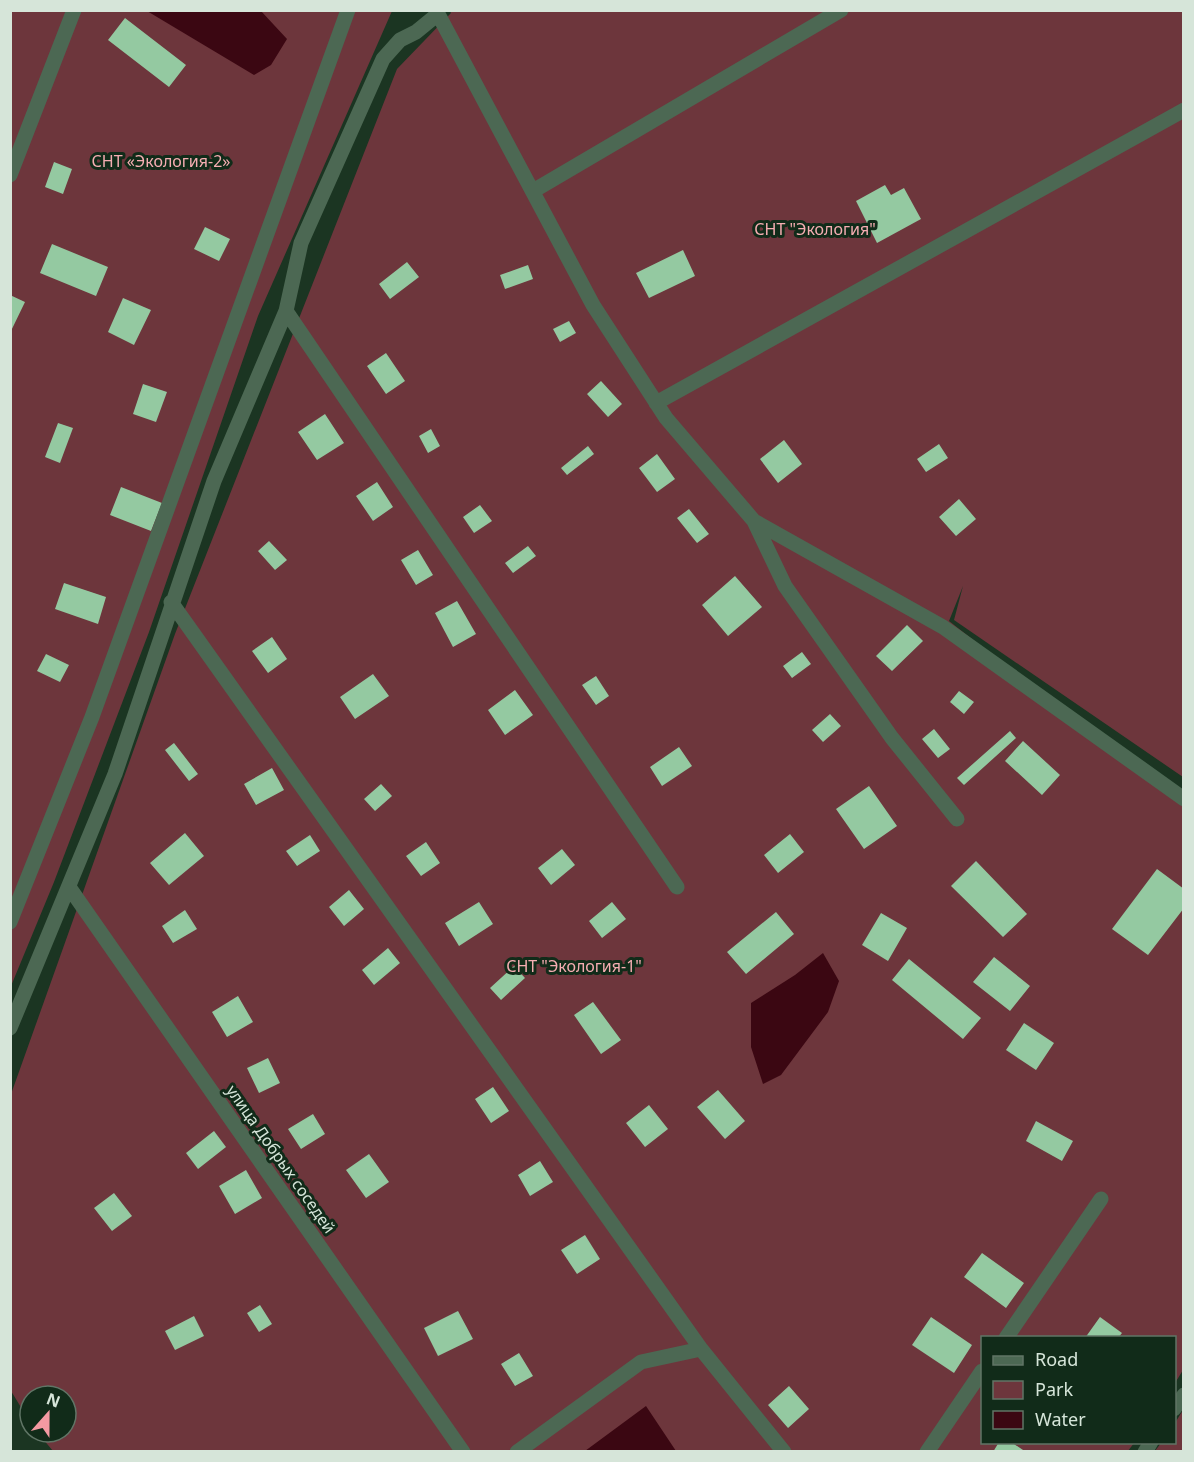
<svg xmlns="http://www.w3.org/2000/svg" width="1194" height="1462" font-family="'Noto Sans',sans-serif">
	<rect width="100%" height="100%" fill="#1b3522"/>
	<path fill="#6d363c" d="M11,11H392L258,316L149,632L54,882L11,986Z
		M450,11H1183V777L954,620L963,586L949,621L1183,805V1370L1175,1383L1174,1338H982V1442L1134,1443L1128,1451H53L37,1432H66V1396H30V1422L11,1391L10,1097L175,634L397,69L451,13Z
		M1183,1410V1451H1155L1161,1443L1174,1442L1175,1423Z"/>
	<path fill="#3b0712" d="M147,11H261L287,39L271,65L254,75Z
		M823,953L839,981L828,1012L781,1075L763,1084L751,1047V1003L795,975Z
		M646,1406L676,1451H585Z"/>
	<path fill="#94c9a1" d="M125,18L186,65L169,87L108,40Z
		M54,162L72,169L63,194L45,187Z
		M885,185L891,195L904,188L921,219L877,243L856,201Z
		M205,227L230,239L219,261L194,249Z
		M52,244L108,267L96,296L40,273Z
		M683,250L695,276L649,298L636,273Z
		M407,262L419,277L390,299L379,284Z
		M528,265L533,279L505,289L500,275Z
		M10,295L25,302L10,333Z
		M123,298L151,310L134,345L108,332Z
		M569,321L576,333L560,342L553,329Z
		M386,353L405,381L386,394L367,366Z
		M601,381L622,404L608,417L587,394Z
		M143,384L167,392L156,422L133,414Z
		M325,414L344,443L317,460L298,432Z
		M58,423L73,428L60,463L45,457Z
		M431,429L440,446L428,453L419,436Z
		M784,440L802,464L778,483L760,459Z
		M939,444L948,458L926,472L917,459Z
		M588,446L594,454L567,475L561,468Z
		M657,454L675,479L657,492L639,468Z
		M377,482L393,507L373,521L356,496Z
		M121,487L162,503L151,531L110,515Z
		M959,499L976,519L956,536L939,517Z
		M480,505L492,521L474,533L463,517Z
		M689,509L709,534L697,543L677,518Z
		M269,541L287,560L275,570L258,551Z
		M528,546L536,556L513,573L505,563Z
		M418,550L433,575L416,585L401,560Z
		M735,576L762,607L728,636L702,605Z
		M64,583L106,597L98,624L55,609Z
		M457,601L476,634L453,647L435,613Z
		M907,625L923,641L892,671L876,656Z
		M272,637L287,659L268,673L252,651Z
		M802,652L811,664L792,678L783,666Z
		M46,654L69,665L60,682L37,671Z
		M373,674L389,696L355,719L340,697Z
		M596,676L609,696L596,705L582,685Z
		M515,690L533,715L505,735L488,710Z
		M959,691L974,702L964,714L950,702Z
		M830,714L841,726L823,742L812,730Z
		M934,729L950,749L938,758L922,739Z
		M1010,731L1016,738L964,785L957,778Z
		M1023,741L1060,775L1042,795L1005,761Z
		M174,743L198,774L189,781L165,750Z
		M679,747L692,766L662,786L650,767Z
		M272,768L284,790L256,805L244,784Z
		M381,784L392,796L375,811L364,799Z
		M869,786L897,826L864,849L836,809Z
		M185,833L204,856L169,885L150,863Z
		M790,834L804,852L778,873L764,855Z
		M310,835L320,851L297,866L286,851Z
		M426,842L440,863L421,876L406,856Z
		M562,849L575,865L551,885L538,868Z
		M976,861L1027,914L1003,937L951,886Z
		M1157,869L1184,889V908L1148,955L1112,929Z
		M349,890L364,909L344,926L329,907Z
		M479,902L493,924L459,946L445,923Z
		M612,902L626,919L602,938L589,921Z
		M185,910L197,929L173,943L162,926Z
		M776,912L794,934L746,974L727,952Z
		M881,913L907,928L888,961L862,945Z
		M388,948L400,963L374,985L362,970Z
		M994,957L1030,986L1010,1011L973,982Z
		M909,959L981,1018L963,1039L892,980Z
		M514,966L525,978L501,1000L490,988Z
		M238,996L253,1022L227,1037L212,1012Z
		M593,1002L621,1040L601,1054L574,1015Z
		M1024,1023L1054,1043L1036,1070L1006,1050Z
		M268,1058L280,1083L259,1093L247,1068Z
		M493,1087L509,1111L491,1123L475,1099Z
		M718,1090L745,1121L725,1139L697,1107Z
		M649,1105L668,1129L645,1147L626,1123Z
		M313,1114L325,1134L301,1149L288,1129Z
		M1036,1121L1073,1141L1062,1161L1026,1141Z
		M214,1131L226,1147L198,1169L186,1153Z
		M369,1154L389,1182L366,1198L346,1170Z
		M540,1161L553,1182L530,1196L518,1175Z
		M246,1170L262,1198L235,1214L219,1186Z
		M114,1193L132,1216L112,1231L94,1208Z
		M585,1235L600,1259L577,1274L561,1250Z
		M982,1253L1024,1283L1006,1308L964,1277Z
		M260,1305L272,1324L259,1332L247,1313Z
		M458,1311L473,1339L438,1356L424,1328Z
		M194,1316L204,1336L175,1350L165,1331Z
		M931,1317L972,1345L954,1373L912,1345Z
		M1100,1317L1122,1333L1118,1338H1085Z
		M519,1353L533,1376L515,1386L501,1364Z
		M789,1386L809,1409L788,1428L768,1405Z
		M999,1442H1011L1026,1452H993Z"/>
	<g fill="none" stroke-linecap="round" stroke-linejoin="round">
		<path stroke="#4c6853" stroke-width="15" d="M438,14L593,305L666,418L754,521L943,627L1184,799
			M10,175L74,10
			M533,191L841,10
			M286,311L677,887
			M656,403L1184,110
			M754,521L785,586L892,738L957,819
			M171,602L701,1349L641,1362L517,1452
			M69,887L463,1452
			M10,922L92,717L348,10
			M10,1028L115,774L214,481L286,311L301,243L383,59L400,40L416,32L438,14L437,10
			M1006,1338L1101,1199
			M701,1349L784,1452
			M1174,1409L1184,1395
			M927,1452L982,1371
			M1145,1452L1151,1442"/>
	</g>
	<g text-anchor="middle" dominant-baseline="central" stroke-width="6" stroke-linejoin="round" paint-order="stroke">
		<g font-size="16" fill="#f6adb2" stroke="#112b19">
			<text x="161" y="161">СНТ «Экология-2»</text>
			<text x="815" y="229">СНТ "Экология"</text>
			<text x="574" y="966">СНТ "Экология-1"</text>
		</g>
		<g font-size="16" fill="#d6e5d9" stroke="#112b19">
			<text transform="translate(281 1159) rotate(55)">улица Добрых соседей</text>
		</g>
	</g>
	<rect width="1194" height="1462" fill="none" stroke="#d6e5d9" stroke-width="24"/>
	<rect x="981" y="1336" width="195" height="108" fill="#112b19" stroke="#607566" stroke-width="1.5"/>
	<rect x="993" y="1356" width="30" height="9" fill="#4c6853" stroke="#607566" stroke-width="1.5"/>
	<text x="1035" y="1366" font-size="18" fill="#d6e5d9">Road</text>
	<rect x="993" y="1381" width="30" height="18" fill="#6d363c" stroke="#607566" stroke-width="1.5"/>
	<text x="1035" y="1396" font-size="18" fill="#d6e5d9">Park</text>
	<rect x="993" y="1411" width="30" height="18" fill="#3b0712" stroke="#607566" stroke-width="1.5"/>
	<text x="1035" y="1426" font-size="18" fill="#d6e5d9">Water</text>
	<g transform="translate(48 1414) rotate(21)"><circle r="28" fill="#112b19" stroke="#607566" stroke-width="1.5"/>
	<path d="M0-4.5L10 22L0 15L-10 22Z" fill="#f49aa2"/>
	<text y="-9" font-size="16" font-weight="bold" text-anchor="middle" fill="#d6e5d9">N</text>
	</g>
</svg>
